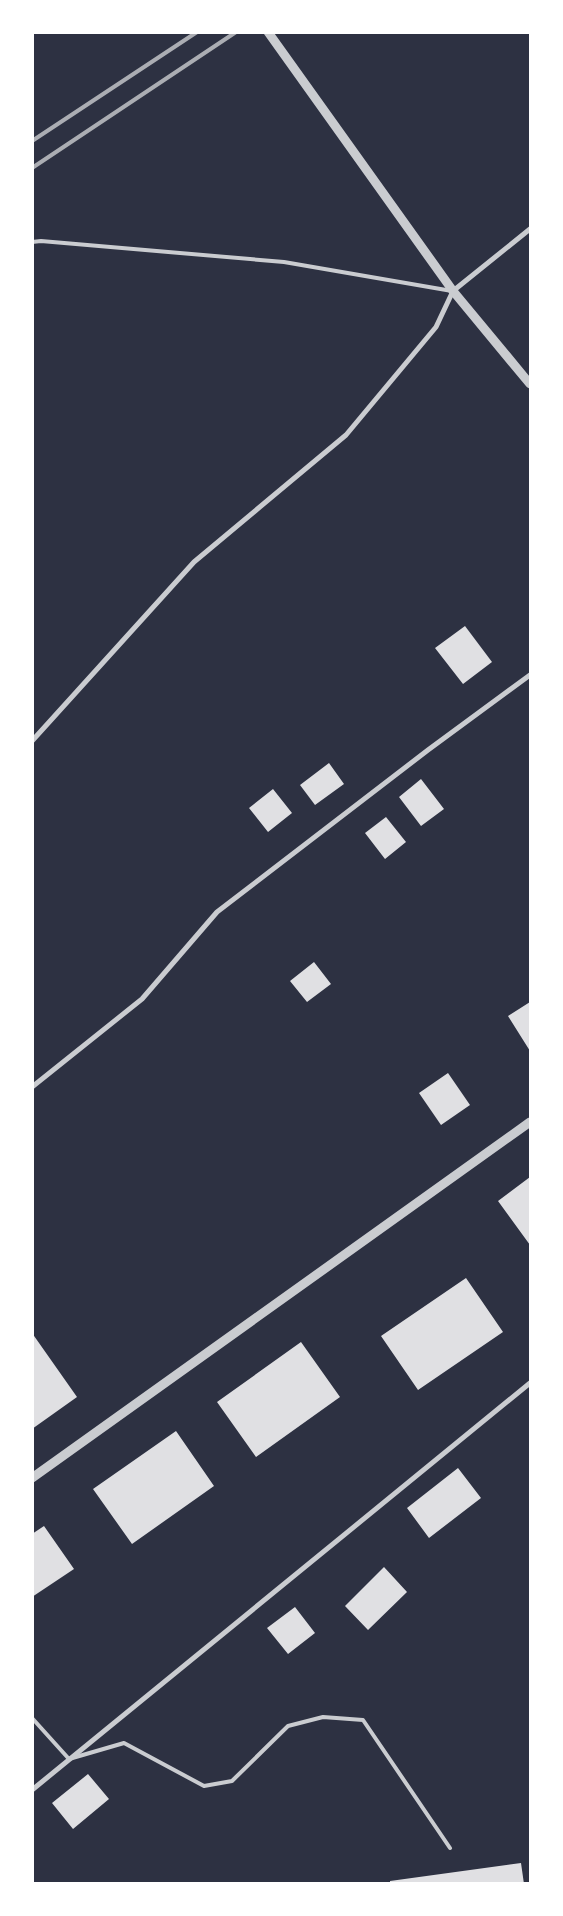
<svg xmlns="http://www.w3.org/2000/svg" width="563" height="1916" font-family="Commissioner,sans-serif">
	<rect width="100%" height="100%" fill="#2d3142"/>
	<path fill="#e0e0e3" d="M465,626L492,662L463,684L435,648Z
		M329,763L344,784L315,805L300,785Z
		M421,779L444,809L421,826L399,797Z
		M273,789L292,813L268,832L249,808Z
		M386,817L406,842L385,859L365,833Z
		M314,962L331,984L307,1002L290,981Z
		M530,1002V1051L508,1016Z
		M448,1073L470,1105L441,1125L419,1093Z
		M530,1177V1245L498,1201Z
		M466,1278L503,1332L418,1390L381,1336Z
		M32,1333L77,1397L32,1429Z
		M301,1342L340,1397L256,1457L217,1402Z
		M176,1431L214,1486L132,1544L93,1489Z
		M458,1468L481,1498L429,1538L407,1508Z
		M44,1526L74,1569L32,1597V1534Z
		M384,1567L407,1592L368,1630L345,1606Z
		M295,1607L315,1633L288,1654L267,1628Z
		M88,1774L109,1799L73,1829L52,1803Z
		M521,1863L524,1884H390V1881Z"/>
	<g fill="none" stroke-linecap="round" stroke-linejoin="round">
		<path stroke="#caccd0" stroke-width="4" d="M32,242L41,241L284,262L452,291
			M32,1718L69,1759L124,1743L204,1786L232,1781L288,1726L323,1717L363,1720L450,1848"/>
		<path stroke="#caccd0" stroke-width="5" d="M32,741L194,562L346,435L436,327L453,291L530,229
			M32,1087L142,999L217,912L428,750L530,675
			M32,1790L530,1383"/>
		<path stroke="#caccd0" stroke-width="9" d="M268,32L453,291L530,384
			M32,1478L530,1122"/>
		<path stroke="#abadb3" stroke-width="4" d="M32,141L197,32
			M32,168L236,32"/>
	</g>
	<rect width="563" height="1916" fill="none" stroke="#ffffff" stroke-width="68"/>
</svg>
